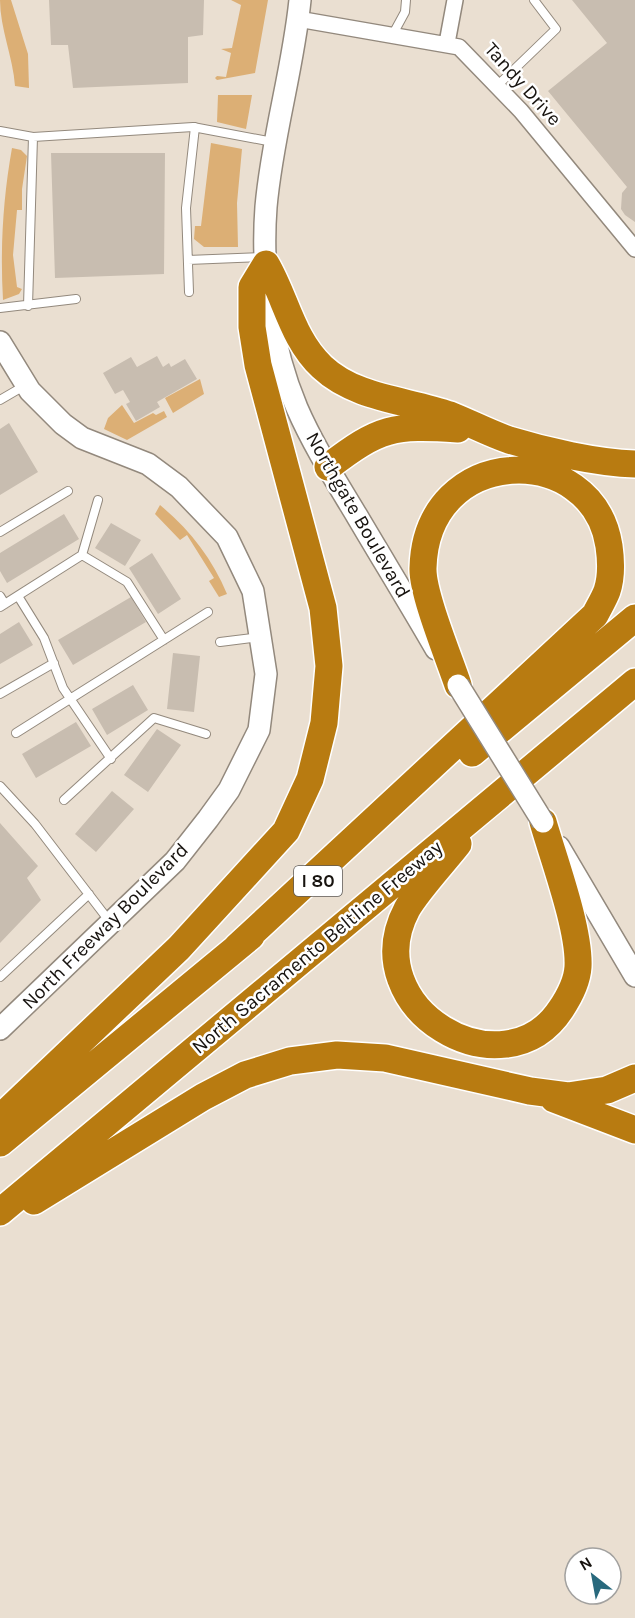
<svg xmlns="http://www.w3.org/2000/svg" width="635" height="1618" font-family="Karla,sans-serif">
	<rect width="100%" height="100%" fill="#eadfd1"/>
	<path fill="#dcaf75" d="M0,0H11L28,54L29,88L15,86C13,57 0,29 0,0Z
		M231,0H268L255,73L217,80L215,78L217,76L226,77L231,53L221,49L232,48L241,5Z
		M218,95H252L246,129L217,122Z
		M211,143L242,149L237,203L238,247H204L194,239L195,226H201Z
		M12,148L21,150L27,156L22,189V210H17L13,255L17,287L22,289L19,294L3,300C0,249 3,198 12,148Z
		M200,379L204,394L173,413L165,398Z
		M122,405L134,423L153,413L156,415L164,411L167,417L127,440L104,429L108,418Z
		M160,505C190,530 212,558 227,594L219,597L209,581L214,578L187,535L180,540L155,514Z"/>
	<path fill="#c8bdb0" d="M49,0H204L203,35L188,37V83L73,88L68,45H51Z
		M572,0H635V222L625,215L621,209L622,193L627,187L548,91L607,43Z
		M51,153H165L164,274L55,278Z
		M157,356L163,367L169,363L171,367L185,359L197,379L157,402L160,407L136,421L126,404L130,402L123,390L115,394L103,373L131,357L137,367Z
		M9,423L38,472L0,495V429Z
		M64,514L79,539L7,583L0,571V553Z
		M111,523L141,540L125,566L95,548Z
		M152,553L181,599L158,614L129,568Z
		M131,597L146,622L73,665L58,640Z
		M19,622L33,645L0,664V634Z
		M173,653L200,656L194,712L167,709Z
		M133,685L148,710L107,735L92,709Z
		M76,722L91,746L36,778L22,754Z
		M157,729L181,745L148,792L124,775Z
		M112,791L134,809L96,852L75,834Z
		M0,823L38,866L27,878L41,900L0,943Z"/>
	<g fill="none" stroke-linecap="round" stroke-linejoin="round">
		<defs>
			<path id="lane" d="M393,34L405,12L406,0
				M498,85L556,29L534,0
				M0,131L33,137L28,306
				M33,137L193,127L273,142
				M188,260L262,257
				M189,292L186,208L195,127
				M0,308L76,299
				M0,400L24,386
				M0,532L68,491
				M82,555L127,582L164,640
				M0,596L5,604
				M18,596L44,638L63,688L111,759
				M0,607L82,555L98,500
				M220,642L260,637
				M0,694L54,663
				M16,733L208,612
				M0,786L35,824L110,922
				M64,800L154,718L206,734
				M0,977L89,894"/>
			<path id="street" d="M298,19L459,47L521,111L635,249
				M447,43L455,0"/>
			<path id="secondary" d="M300,0C293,70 272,137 266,207C261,273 271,347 297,408C313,445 336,481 357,516C383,560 410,604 436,649
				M0,342L30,391L63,424L82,438L148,464L179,487L227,537L253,591L266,674L259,730L229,790L208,819L175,861L0,1029
				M559,847L635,976"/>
			<path id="highway" d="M328,467C380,427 393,425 458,429
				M472,753L635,618
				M458,844C444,862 417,891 407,909C354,1009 504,1096 561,1009C569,997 577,983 578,967C580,930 554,860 543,822
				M237,947L595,615C599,607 604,599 607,591C612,576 611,560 609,546C593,440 426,443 423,568C422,593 449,658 458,685
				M554,1099L635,1130
				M0,1118L179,948L286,831L310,779L324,723L329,666L323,608L258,365L252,327V287L266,264C286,298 292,339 322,367C356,399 408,400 450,415C470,423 489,433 509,440C545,451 597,463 635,464
				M0,1143L251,936
				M34,1201L203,1097L245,1075L290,1061L337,1055L385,1058L530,1091L568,1096L607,1090L635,1078
				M0,1212L635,682"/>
		</defs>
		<use href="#lane" stroke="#93897d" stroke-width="10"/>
		<use href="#street" stroke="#93897d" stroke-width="18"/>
		<use href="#secondary" stroke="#93897d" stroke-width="24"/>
		<use href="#highway" stroke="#fff" stroke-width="30"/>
		<use href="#lane" stroke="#fff" stroke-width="8"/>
		<use href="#street" stroke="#fff" stroke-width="15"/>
		<use href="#secondary" stroke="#fff" stroke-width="21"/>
		<use href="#highway" stroke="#b87b11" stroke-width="27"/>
		<defs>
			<path id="secondary-bridge" d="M458,685L543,822"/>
		</defs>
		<use href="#secondary-bridge" stroke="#93897d" stroke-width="24" stroke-linecap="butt"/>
		<use href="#secondary-bridge" stroke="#fff" stroke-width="21"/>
	</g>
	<g text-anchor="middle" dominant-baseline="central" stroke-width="5" stroke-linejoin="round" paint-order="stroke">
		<rect fill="#fff" stroke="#5d5a57" stroke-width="1.5" x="294" y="866" width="48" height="30" rx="4.5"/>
		<g font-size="18" font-weight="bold" fill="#17130f">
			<text x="318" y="881">I 80</text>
		</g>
		<g font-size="20" fill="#17130f" stroke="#fff">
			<text transform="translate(523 84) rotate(48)">Tandy Drive</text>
			<text transform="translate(358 515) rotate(60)">Northgate Boulevard</text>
			<text transform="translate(105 926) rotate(-45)">North Freeway Boulevard</text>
			<text transform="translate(317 947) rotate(-40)">North Sacramento Beltline Freeway</text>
		</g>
	</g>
	<g transform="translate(593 1576) rotate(329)"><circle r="28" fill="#ffffff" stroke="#a2a19f" stroke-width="1.5"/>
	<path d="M0-4.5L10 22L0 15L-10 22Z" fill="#28697d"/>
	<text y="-9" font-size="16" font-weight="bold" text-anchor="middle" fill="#17130f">N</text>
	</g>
</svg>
